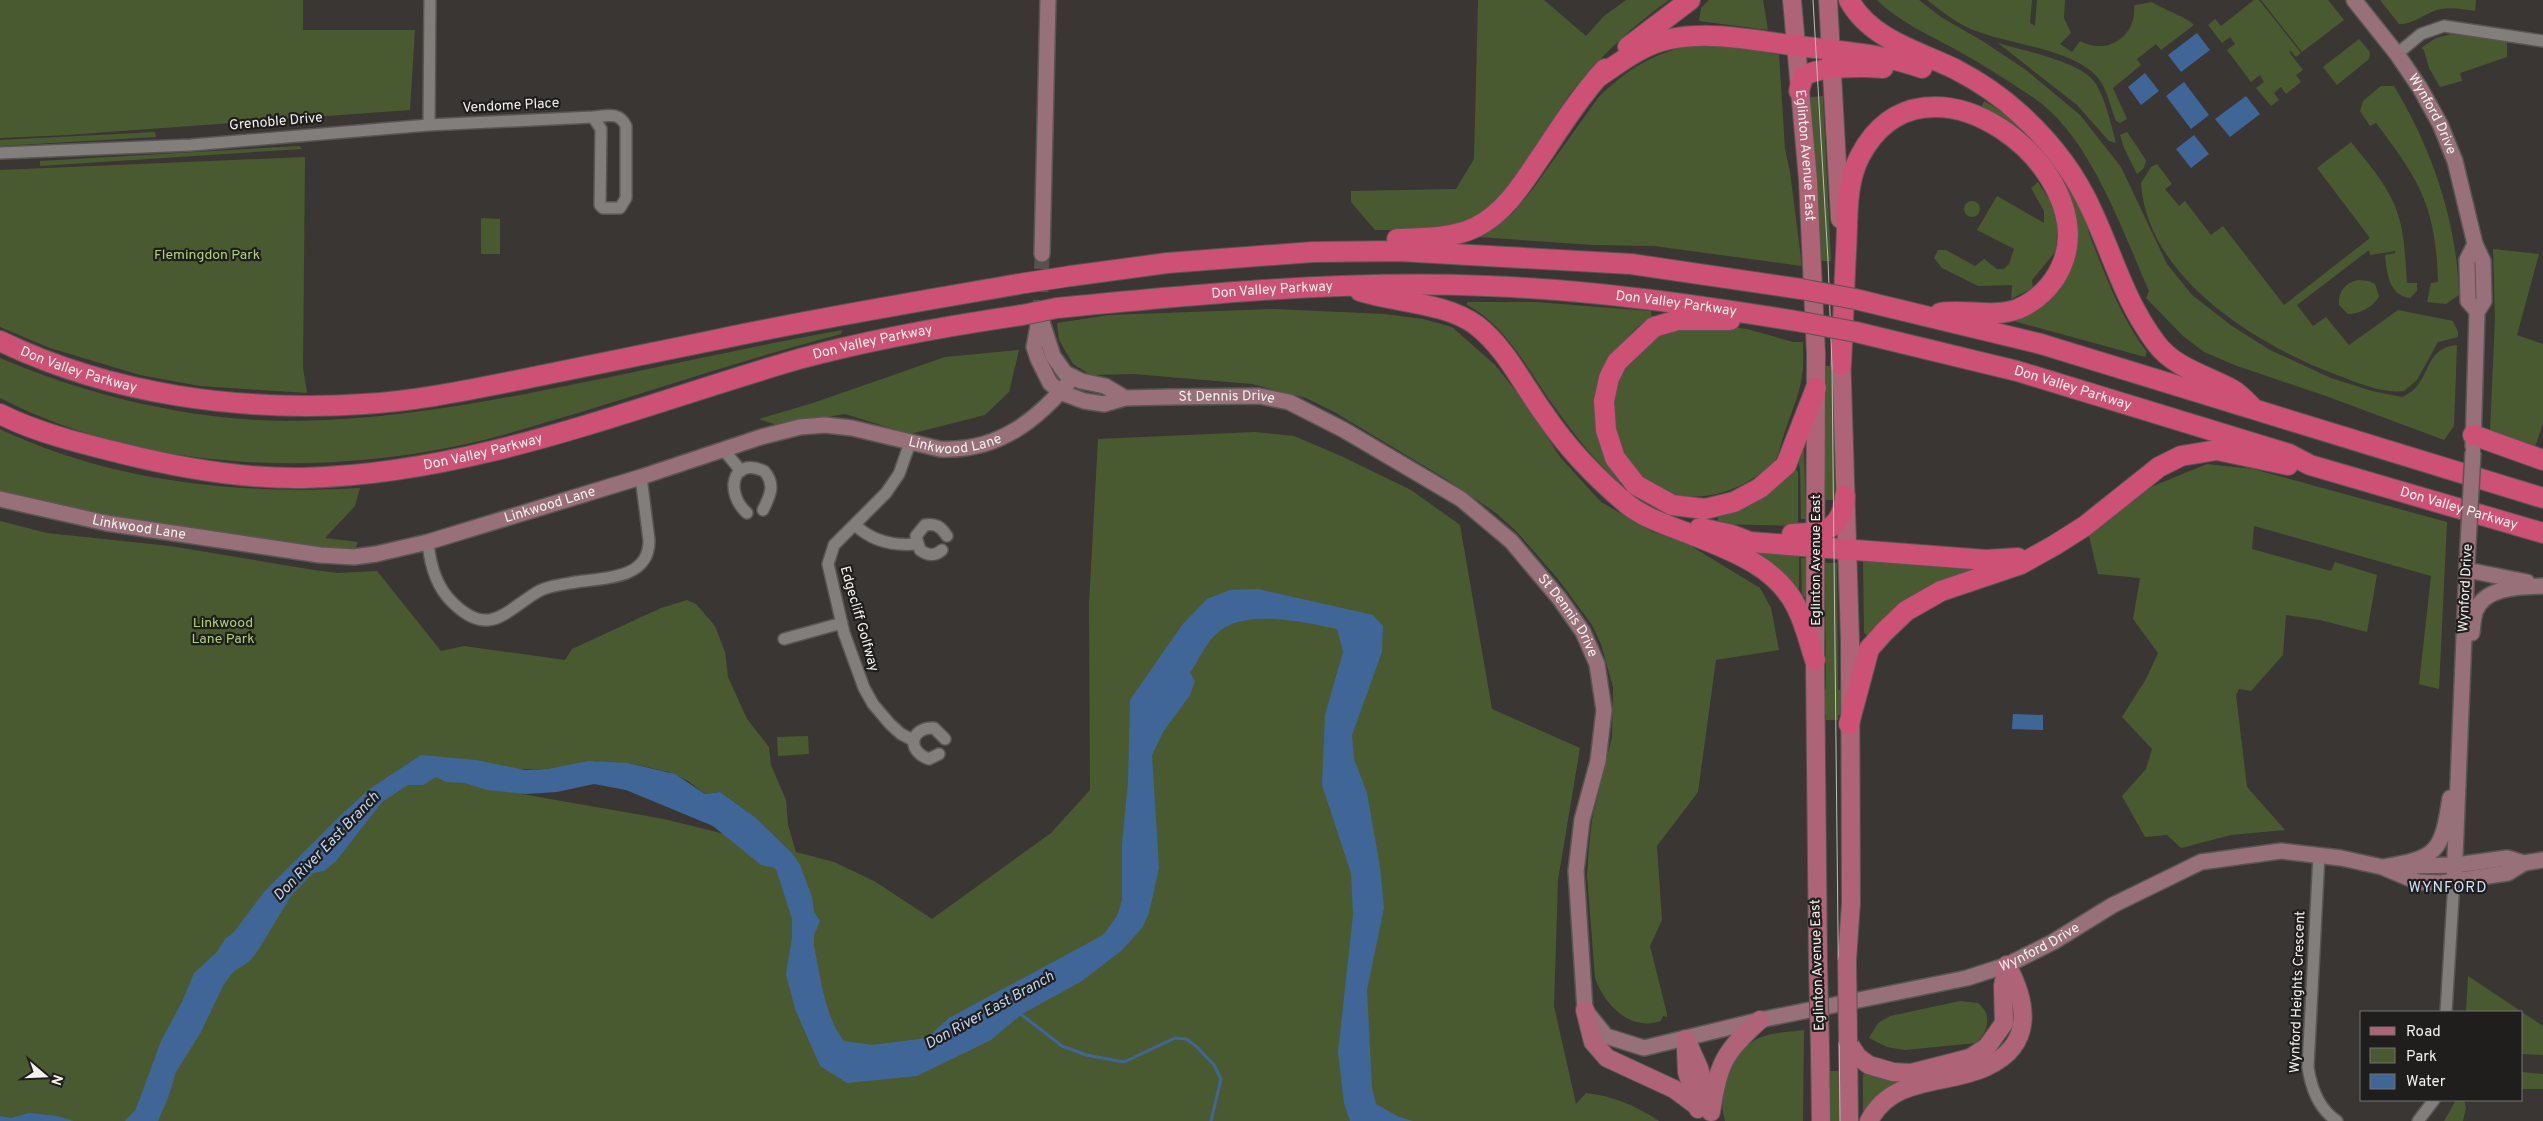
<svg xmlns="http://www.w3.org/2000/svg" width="2543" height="1121" font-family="Overpass,sans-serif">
	<rect width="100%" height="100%" fill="#3a3634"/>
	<path fill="#4a5a30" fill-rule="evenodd" d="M0,0H303V30H415L410,110L67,135L0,138Z
		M1478,0H1544L1586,36L1604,16L1626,0H1669C1635,24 1604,53 1577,85C1548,119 1512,202 1472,219C1442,232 1407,230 1375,230L1351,202V191L1456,189L1474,159Z
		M1709,0H1763L1768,30L1699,21L1701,8Z
		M1877,0H1919L1941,17L1984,42L2026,70L2080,115L2121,167L2167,264L2192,295L2232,326L2270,350L2331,378L2372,391L2402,397C2433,385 2421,348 2457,345L2454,426L2444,440L2326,396L2237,366L2204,352L2183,336L2146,298L2149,291C2122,230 2090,136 2034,98C2010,82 1985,66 1960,52C1932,36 1900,23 1877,0Z
		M1927,0H2032L2030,23L2035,26L2037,0H2065L2064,18L2071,33L2060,44L2072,52L2080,41C2107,56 2137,36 2134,6L2136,5L2152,2C2164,10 2187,17 2194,25L2161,50L2156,44L2137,59L2141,65L2113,88L2127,119L2120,123L2116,121C2111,109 2108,93 2101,82C2080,50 2013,45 1979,32C1960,26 1942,12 1927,0Z
		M2254,0H2259L2301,53L2296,57L2291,51L2289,52L2303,70L2296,75L2301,82L2286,94L2281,87L2274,93L2279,100L2271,106L2256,88L2264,82L2260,75L2251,82L2227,50L2235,44L2230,37L2222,43L2208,25L2215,19L2221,26Z
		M2261,0H2328L2344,20L2302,52Z
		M2380,0H2476L2475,11C2461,9 2447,6 2434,11C2421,16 2413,24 2399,24Z
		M2451,34L2507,42V57L2460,73L2462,81L2440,87L2429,68L2424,50L2421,48L2436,38Z
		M2359,39L2370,52L2369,59L2337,85L2323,67Z
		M1998,43C2023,51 2082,61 2096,84C2106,101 2111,124 2116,143L2109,141L2077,105Z
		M1736,45L1779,55L1785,149L1790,172L1802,266L1654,246L1593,245L1479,237L1513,213L1532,190L1598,98C1621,74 1648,56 1681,48C1698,44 1718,46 1736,45Z
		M2381,86H2394C2432,149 2457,221 2459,295L2446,304L2427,302L2431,283L2438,282C2436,207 2420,181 2376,123L2370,126L2360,111L2363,101Z
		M1823,96L1831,261H1819L1810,97Z
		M1984,101C2028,123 2063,170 2084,214C2087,220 2087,228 2090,236C2105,275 2121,318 2147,352L2145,357L2006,319L2069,272L2076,246V234L2070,211L1980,110Z
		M155,132L156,137L0,146V140Z
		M2127,132L2146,160L2144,168L2137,174L2124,148L2120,135Z
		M2351,142C2367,162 2385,182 2395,206C2405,231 2405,257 2407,283H2417V291L2410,298C2388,295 2387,272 2385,255L2395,253V251L2370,255L2369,250L2297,305L2313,326L2326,317L2349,345L2398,310L2453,321L2458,332V337L2438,342L2417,380L2404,391C2383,394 2356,382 2337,375C2257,345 2147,278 2141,183L2151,167L2157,164L2172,184L2165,189L2179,206L2185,201L2211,235L2223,226L2284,305L2370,238L2317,168Z
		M299,146L302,149L40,166V161Z
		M305,157L303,368L307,393L200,386L140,375L50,348L0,327V170Z
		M2038,182L2058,214L2056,251L2032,280L2033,288L2011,299L2012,285L1978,286L1942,268L1934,258L1938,250H1946L1975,266L1984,259L1997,269H2004L2009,264L2014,249L1977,230L1997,196L2044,223V211L2031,188Z
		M1964 209a8 8 0 1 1 16 0a8 8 0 1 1-16 0Z
		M481,218L500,219V254H481Z
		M2493,249L2539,254L2517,335L2543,344V423L2535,447L2490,431L2495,319Z
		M2358,280L2369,281L2375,284L2379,296C2374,307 2359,314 2348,314L2339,305C2338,292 2345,283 2358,280Z
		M1467,302H1536L1651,311L1652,319L1638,326L1612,353L1595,408L1599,443L1609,461L1631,493C1600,468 1576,437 1553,405C1528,370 1506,325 1467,305Z
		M1274,309L1385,314L1423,319L1452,327L1495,365L1524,401L1560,457L1601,502L1653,532L1686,543L1760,588L1771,608L1779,650L1716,660L1698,792L1657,846L1662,920L1650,946L1667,1014V1017L1663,1016L1661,1021C1630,1032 1604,1004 1595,978L1587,875L1589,847L1592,820L1612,737L1613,687L1601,644L1592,625L1558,579L1517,532L1496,513L1446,479L1336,413L1306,398L1252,384L1134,374L1091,375L1073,364L1059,340L1057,323L1109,315Z
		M1715,325L1747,329L1793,342H1803C1803,353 1804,365 1802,376C1799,396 1790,416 1784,434C1781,442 1780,452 1776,459C1771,467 1760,474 1752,479C1719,500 1672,506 1641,475C1593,427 1611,357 1670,329C1682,323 1703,326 1715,325Z
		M842,330L841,334C753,357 666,386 578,413C536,425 494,439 452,447C303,477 137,468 0,398V358C92,397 193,421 293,421C389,420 482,403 575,384C664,366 753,346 842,330Z
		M1019,350L1009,392L985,415L910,434L845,414L777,425L759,419L813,403L945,357Z
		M1823,366H1833L1835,500H1825Z
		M0,429C111,482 239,495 360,488L355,506L325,538L358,542L355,549H319L70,509L0,491Z
		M1255,432L1294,436L1341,456L1411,490L1460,525L1492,709L1580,748L1558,880L1554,1006L1576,1104L1586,1093C1614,1096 1636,1106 1659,1121H0V521L47,533L170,546L314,570L338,573L377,571L441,651L464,646L565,660L572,649L661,608L687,600L696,604L715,626L725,652L728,677L747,719L769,747L771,765L786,800L788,825L796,852L834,862L874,881L932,919L1051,833L1090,790L1089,604L1098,439ZM597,761L606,764L628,763L669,772L688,781L705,794L720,792L755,817L789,850L664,819L522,794L517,769H547Z
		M1802,448L1804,449L1806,519H1801L1800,469L1797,456Z
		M2207,464L2253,469L2447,522L2439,689L2419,684L2431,576L2254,526L2252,549L2331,571L2335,562L2377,575L2367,632L2320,620L2286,615L2283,655L2251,691L2239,689L2236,695L2247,787L2285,830L2231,835L2181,848L2167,835L2145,837L2122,796L2146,769L2152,749L2122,717L2146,679L2158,653L2133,619L2140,578L2098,574L2089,536L2151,487Z
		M1793,465L1798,472V526L1718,524V512Z
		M1747,546L1799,549V598Z
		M1801,558H1807V597H1802Z
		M1863,558L1953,565L1982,570L1868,636L1864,633Z
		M1825,563H1837L1838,690H1842L1843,715H1838V720H1826V714H1821L1824,688L1826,689Z
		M808,736L809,754L778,756L777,737Z
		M2468,976L2543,1026V1055L2522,1054V1012H2466Z
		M1960,1001L1978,1003C1993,1015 1988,1032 1976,1043L1905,1050L1887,1047L1869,1038L1878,1023L1890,1016Z
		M1804,1030L1803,1121H1725C1716,1090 1727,1052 1759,1038C1772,1032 1790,1032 1804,1030Z
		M1866,1069L1908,1077L1863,1117V1075Z
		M1829,1071H1842L1843,1121H1830Z
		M2522,1072L2543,1074V1089H2522Z
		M2456,1100H2464L2466,1108L2463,1121H2444Z"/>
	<path fill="#406698" d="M2197,33L2210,50L2181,72L2168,55Z
		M2145,73L2159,91L2141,105L2128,87Z
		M2184,82L2209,115L2191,129L2166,96Z
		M2246,96L2260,114L2230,137L2215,119Z
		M2194,135L2209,154L2191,168L2176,149Z
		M1258,589L1373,615L1383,626L1382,652L1352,735L1354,759L1367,793L1380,867L1384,908L1367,990L1372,1088L1376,1104L1399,1117L1413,1121H1350L1344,1103L1338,1052L1353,915L1351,873L1322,785L1325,715L1343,652L1337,629C1303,622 1242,607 1215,635C1205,645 1198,661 1190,673L1195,681L1190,695L1163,732L1152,755L1159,868L1149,913L1142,928L1121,951L1082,981L1022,1014L991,1040L917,1076L847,1083L820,1066L795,1009L786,974L792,938V919L777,872L775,868L761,865L713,826L626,790L594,784L557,792L526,794L487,790L465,783L446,782L436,777L423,785H408L382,802L336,861L324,871L313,873L291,896L259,949L250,961L233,972L224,984L201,1032L176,1072L168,1098L158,1121H125L136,1109L161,1041L182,1002L194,973L217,952L225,939L234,932L264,892L342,814L368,790L421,755L476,760L525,770L547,769L589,761L628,763L675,774L705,794L720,792L755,817L792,853L800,865L812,897L814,912L820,921L814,935V946C820,975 825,1018 844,1041L872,1045L927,1038L949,1018L1103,935L1117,916L1122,900V844L1128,782L1130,700L1182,625L1207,599L1230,590Z
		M2013,714L2043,715V730L2012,729Z
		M29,1113L57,1116L74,1121H0V1116L11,1118Z"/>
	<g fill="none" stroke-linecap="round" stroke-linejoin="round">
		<path stroke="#406698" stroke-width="3" d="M1018,1012L1062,1046L1086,1055L1124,1062L1175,1038L1186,1039L1197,1047L1214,1065L1221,1079L1211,1121"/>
		<path stroke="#565250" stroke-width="15" stroke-dasharray="15 8" stroke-linecap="butt" d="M1040,315L1042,254"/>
		<defs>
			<path id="street" d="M2397,54L2421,34L2444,26L2543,41
				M429,125L430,0
				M0,153L191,145L429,125L593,117L601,129L600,205L603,208H620L626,198V126C619,111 607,116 593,117
				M910,443L899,474L886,493L834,545L828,564L844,633L864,688L873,704L890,724L901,734L913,740
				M723,449L741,471
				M747,513C725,494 731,456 764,471C776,484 770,496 763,510
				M855,525C872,541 894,546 916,544
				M428,542C430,565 436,587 453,603C490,639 506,610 539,591C548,586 565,584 576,582C604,578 650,579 649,540L641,477
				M942,550C934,557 927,555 920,550L916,536L925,525C936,523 941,527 947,536
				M784,639L842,623
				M939,754L929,759C906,751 910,727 934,728L945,739
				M2319,855L2308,1067C2311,1088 2319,1109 2337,1121
				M2446,1012L2454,881
				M2418,1121L2434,1100"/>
			<g id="secondary">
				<path id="s1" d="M2354,0L2397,54L2420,88L2440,124L2455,161L2475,244L2483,261L2484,301L2477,312L2473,446"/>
				<path d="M2475,244L2467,260L2468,301L2477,311"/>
				<path d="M1042,254L1048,0"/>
				<path id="s2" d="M1040,315L1034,347L1038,359L1050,383L1060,392L1084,401L1104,404L1125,398L1168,397L1259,396L1289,402L1344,430L1461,499L1511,541L1559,598L1583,632L1597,664L1604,710L1598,761L1582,820L1576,871L1585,1010L1606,1036L1644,1048L1760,1020L1967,978L2007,965L2053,942L2113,905L2201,862L2281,851L2341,858L2382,867L2418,882L2441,883L2508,873L2524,863"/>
				<path d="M1041,319L1053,356L1065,373L1081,381L1105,386L1125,398"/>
				<path id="s3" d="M0,499L106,523L320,555L354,557L376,554L428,542L641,477L761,437L800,427L825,425L852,428L940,449C998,452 1038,420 1073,377"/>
				<path d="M2467,570L2527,582"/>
				<path d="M2472,633C2473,625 2473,616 2476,610C2486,586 2522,587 2543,586"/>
				<path d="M2411,866L2456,865L2507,858L2524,863L2543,860"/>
				<path d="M2384,867C2438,858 2442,851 2450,798"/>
				<path d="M2454,881L2467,564"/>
			</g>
			<g id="primary">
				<path id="s4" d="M1792,0L1808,180L1816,354L1815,660L1818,964"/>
				<path d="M1828,0L1840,219"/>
				<path d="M1841,350L1850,640L1851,903L1847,960"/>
				<path d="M1585,1010L1593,1042L1607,1058L1674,1089L1697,1106"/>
				<path d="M1686,1039L1699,1068L1709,1104"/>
				<path d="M1848,1042L1858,1057L1869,1065L1893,1072L1911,1073L1970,1058L1987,1047L2004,1023L2003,986L2007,965"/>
				<path d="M1848,1042L1849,1121"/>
				<path d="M1820,1048L1821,1121"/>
				<path d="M1686,1049L1687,1072L1698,1109"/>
				<path d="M1711,1112C1718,1064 1724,1052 1760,1020"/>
				<path d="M1869,1121C1893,1075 1945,1086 1986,1067C2034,1045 2028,1004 2007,965"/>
			</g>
			<g id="highway">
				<path d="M1849,0C1870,39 1918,51 1955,69C1978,81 2001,96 2020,114C2051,142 2075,173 2092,211C2114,258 2124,300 2156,343C2174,368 2208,376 2233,390C2240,394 2247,402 2253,408"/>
				<path d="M1628,47L1690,0"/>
				<path d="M1597,78C1619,63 1643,44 1670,39C1711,31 1751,40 1791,45C1835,51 1881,53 1922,68"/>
				<path d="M1799,91L1803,77C1816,66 1865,66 1883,68"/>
				<path d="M1397,239C1423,238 1452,239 1476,227C1507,212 1525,179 1544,152C1563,123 1582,94 1605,69"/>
				<path d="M1071,276L1167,263L1313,252L1399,251L1631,264L1801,289"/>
				<path d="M1360,291C1397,303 1444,302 1476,325C1506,348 1523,385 1545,415C1568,449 1596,478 1627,504C1643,517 1666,525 1685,532C1725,548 1775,564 1796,606C1805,623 1809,642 1815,660"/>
				<path d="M1855,299L2041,344L2543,498"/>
				<path id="s5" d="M1057,308C1200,294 1343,280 1487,286C1593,290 1698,305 1802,322"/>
				<path d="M1730,320H1678L1654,327L1617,362L1609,378L1604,401L1606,430L1615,458L1636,485L1672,505L1705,509L1734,502L1760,488L1786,465L1816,388"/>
				<path id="s6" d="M1856,332L2017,371L2289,454L2310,465L2543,533"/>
				<path id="s7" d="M0,341C112,395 241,412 364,404C416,401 468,390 519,380C585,367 650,353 715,340C818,318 922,301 1025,283"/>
				<path d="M1841,365C1843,328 1844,290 1846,252C1848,221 1845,184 1860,156C1925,32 2105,171 2061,267C2053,285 2037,301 2018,309C1994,318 1965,309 1940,313"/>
				<path id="s8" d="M0,414C38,433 80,443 120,453C180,468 241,479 303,478C475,474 636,406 799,359C872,339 947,326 1022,315"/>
				<path d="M2473,435L2543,460"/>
				<path d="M1700,528L1732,535L1750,542L1986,560L2018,558"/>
				<path d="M1792,534C1822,533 1842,532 1845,496"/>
				<path d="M1849,724L1869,649L1884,632L1906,611L1941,591L2021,564L2055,545L2085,526L2159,467L2181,456L2217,450L2288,465"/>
			</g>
		</defs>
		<use href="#street" stroke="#585552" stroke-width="14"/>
		<use href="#secondary" stroke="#585552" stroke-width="18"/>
		<use href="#primary" stroke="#585552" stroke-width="20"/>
		<use href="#highway" stroke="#585552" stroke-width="22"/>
		<use href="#street" stroke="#827e7b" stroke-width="11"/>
		<use href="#secondary" stroke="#987079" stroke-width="15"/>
		<use href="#primary" stroke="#af6377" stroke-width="18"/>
		<use href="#highway" stroke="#cd5174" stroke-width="20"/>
		<path stroke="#bfbcba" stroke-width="1" d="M1813,0L1828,260L1832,366L1840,1121"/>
		<defs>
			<path id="secondary-bridge" d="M2467,564L2473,452"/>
			<path id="primary-bridge" d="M1847,960L1848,1042
				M1818,964L1820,1048"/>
			<path id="highway-bridge" d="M1025,283L1071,276
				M1801,289L1855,299
				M1022,315L1057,308
				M1802,322L1856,332"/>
		</defs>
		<use href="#secondary-bridge" stroke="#585552" stroke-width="18" stroke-linecap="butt"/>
		<use href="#primary-bridge" stroke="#585552" stroke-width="20" stroke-linecap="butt"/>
		<use href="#highway-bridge" stroke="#585552" stroke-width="22" stroke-linecap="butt"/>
		<use href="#secondary-bridge" stroke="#987079" stroke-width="15"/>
		<use href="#primary-bridge" stroke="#af6377" stroke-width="18"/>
		<use href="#highway-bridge" stroke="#cd5174" stroke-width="20"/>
	</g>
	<g text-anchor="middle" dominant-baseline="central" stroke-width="4.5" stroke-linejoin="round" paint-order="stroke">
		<g font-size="14" fill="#f4f1ef" stroke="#201e1d">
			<text transform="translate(511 106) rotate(-3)">Vendome Place</text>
			<text stroke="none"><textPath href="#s1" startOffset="139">Wynford Drive</textPath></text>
			<text transform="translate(276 122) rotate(-5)">Grenoble Drive</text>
			<text stroke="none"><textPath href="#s4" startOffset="156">Eglinton Avenue East</textPath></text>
			<text stroke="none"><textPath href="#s5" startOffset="216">Don Valley Parkway</textPath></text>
			<text stroke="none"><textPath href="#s5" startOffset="621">Don Valley Parkway</textPath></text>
			<text stroke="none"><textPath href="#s8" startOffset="899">Don Valley Parkway</textPath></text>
			<text stroke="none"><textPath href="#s7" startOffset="84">Don Valley Parkway</textPath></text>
			<text stroke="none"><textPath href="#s6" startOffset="224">Don Valley Parkway</textPath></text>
			<text stroke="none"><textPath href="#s2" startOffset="255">St Dennis Drive</textPath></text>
			<text stroke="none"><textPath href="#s3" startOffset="982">Linkwood Lane</textPath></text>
			<text stroke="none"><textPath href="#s8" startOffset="494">Don Valley Parkway</textPath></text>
			<text stroke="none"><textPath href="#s3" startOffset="562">Linkwood Lane</textPath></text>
			<text stroke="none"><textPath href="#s6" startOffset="629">Don Valley Parkway</textPath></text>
			<text stroke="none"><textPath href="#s3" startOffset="142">Linkwood Lane</textPath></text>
			<text transform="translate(1816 560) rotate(-90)">Eglinton Avenue East</text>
			<text transform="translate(2466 588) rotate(-87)">Wynford Drive</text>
			<text stroke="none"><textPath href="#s2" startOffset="675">St Dennis Drive</textPath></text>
			<text transform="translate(859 619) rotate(74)">Edgecliff Golfway</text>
			<text stroke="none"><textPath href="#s2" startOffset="1564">Wynford Drive</textPath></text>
			<text transform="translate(1818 965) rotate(-92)">Eglinton Avenue East</text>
			<text transform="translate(2298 992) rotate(-88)">Wynford Heights Crescent</text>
		</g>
		<g font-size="14" fill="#afd27a" stroke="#201e1d">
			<text x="207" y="255">Flemingdon Park</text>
			<text x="223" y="623">Linkwood<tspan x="223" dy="16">Lane Park</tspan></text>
		</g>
		<g font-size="15" font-style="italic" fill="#bfd6f3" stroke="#201e1d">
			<text transform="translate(327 847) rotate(-46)">Don River East Branch</text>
			<text transform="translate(990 1011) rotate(-29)">Don River East Branch</text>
		</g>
		<g font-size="15" letter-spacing="1" fill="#cbe2f9" stroke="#201e1d">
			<text x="2448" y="888">WYNFORD</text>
		</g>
	</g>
	<rect x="2360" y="1011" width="162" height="90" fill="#201e1d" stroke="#757271"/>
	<rect x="2370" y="1027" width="25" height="8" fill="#af6377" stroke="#757271"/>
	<text x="2406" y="1036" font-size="15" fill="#f4f1ef">Road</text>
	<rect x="2370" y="1048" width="25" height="15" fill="#4a5a30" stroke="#757271"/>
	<text x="2406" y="1061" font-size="15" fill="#f4f1ef">Park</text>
	<rect x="2370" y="1074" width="25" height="15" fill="#406698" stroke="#757271"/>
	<text x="2406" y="1086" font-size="15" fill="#f4f1ef">Water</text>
	<g transform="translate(45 1076) rotate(109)" stroke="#201e1d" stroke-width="4" paint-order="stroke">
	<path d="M0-4L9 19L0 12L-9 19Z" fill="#f4f1ef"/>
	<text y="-8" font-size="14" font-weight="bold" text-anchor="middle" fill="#f4f1ef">N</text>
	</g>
</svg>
